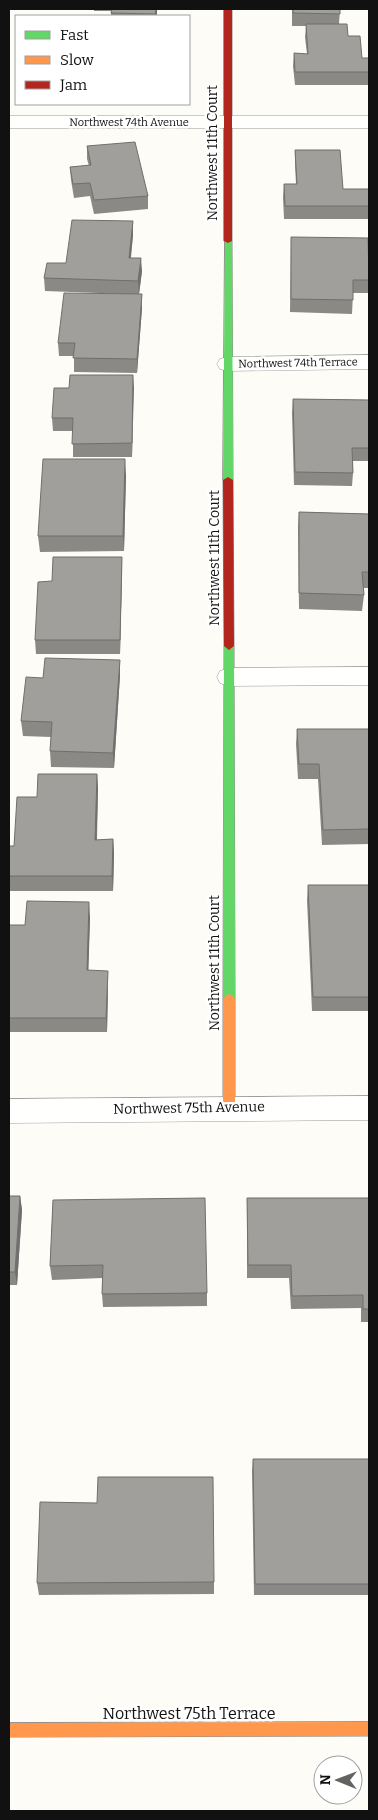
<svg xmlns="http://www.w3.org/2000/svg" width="378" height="1820" font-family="Bitter,serif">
	<rect width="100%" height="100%" fill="#fdfcf7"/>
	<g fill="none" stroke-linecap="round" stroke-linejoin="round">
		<defs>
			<path id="street" d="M9,116H369V128H9Z
				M369,355V369L228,371L220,369L217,364L220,359L228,357Z
				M369,667V685L229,686L220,683L217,677L220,671L229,668Z
				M369,1096V1120L9,1123V1099Z"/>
			<path id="fast" d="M225,239H228L232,241L233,480L228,483L223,480Z
				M229,642L234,646L235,999L233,1002H225L223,999L224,646Z"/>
			<path id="slow" d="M229,994L233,996L235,999V1107L233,1111L229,1112L225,1111L223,1107V999L225,996Z
				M369,1722V1736L9,1737V1723Z"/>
			<path id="jam" d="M224,9H232V241L228,243L224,241Z
				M228,477L233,480L234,646L229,650L224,646L223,480Z"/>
		</defs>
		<use href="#street" stroke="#979795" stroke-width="1"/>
		<use href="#fast" stroke="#8e8d8b" stroke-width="1"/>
		<use href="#slow" stroke="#8e8d8b" stroke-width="1"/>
		<use href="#jam" stroke="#8e8d8b" stroke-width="1"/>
		<use href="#street" fill="#fffffe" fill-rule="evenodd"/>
		<use href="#fast" fill="#63d668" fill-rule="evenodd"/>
		<use href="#slow" fill="#ff974d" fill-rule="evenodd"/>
		<use href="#jam" fill="#b3261e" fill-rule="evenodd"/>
	</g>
	<path fill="#8a8986" d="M94,9H157V16H111V11H94Z
		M292,9H340L339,24L348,36L362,58H369V85H295L293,66L294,53L307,54L305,37L306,26H292Z
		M87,146L148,196V209L94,214L90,196L74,198L71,180L70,167L89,166L87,159Z
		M295,150L343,189H369V219H284L283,197L284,184H296L295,164Z
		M133,221V235L131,258L142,271L139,294L142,308L137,373L74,372V356H59L58,343L126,294L45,291L44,278L66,263Z
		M291,237L369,269V293H353L352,314L290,312Z
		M133,375L132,457H73V431H53L52,418Z
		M293,399L369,400V461H353V473L352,486L294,485L292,413Z
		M126,475L124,551L40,552L38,536Z
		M299,512L369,514V588H363L364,595L362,611L299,609L298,528Z
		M122,557V570L120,654H36L35,640L52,581Z
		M120,660V675L114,768L51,767L50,751L51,737L23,736L21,721L43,678Z
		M297,729H369V844L322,845L318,779H298L296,744Z
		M97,774L98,789L97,840L113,839L114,854L113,891H9V846H14L37,797Z
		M308,885H369V1011H312L307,900Z
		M90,917L88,970L108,985L107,1032H9V925H25Z
		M9,1196H20L22,1210L17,1285H9Z
		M247,1198H369V1322H361V1308L291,1309L289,1278H247Z
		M53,1200L207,1293V1306L103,1307L102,1294V1278L52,1280L50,1266Z
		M253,1459H369V1595H254L252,1471Z
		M97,1503L214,1582V1594L39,1595L37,1583Z"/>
	<path fill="#716f6d" d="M156,9H157V16H155Z
		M133,221V235L129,271V258Z
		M141,258L142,271L139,294L138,281Z
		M142,294V308L137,373V359Z
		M133,375L134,388L132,457V443Z
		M125,459L126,475L124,551L123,536Z
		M122,557V570L120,654V640Z
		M120,660V675L114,768L113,753Z
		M97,774L98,789L96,855L95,840Z
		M113,839L114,854L113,891L112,876Z
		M89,902L90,917L88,985L87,970Z
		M108,971V985L107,1032L106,1018Z
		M20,1196L22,1210L17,1285L15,1272Z"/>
	<path fill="#a19f9c" stroke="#716f6d" d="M112,9H156L155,14L111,13Z
		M293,9H340V14L293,13Z
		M306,24H347L348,36H360L362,58H369V72H295L294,53L308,54Z
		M135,142L148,196L94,200L90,183L73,184L70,167L91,165L87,146Z
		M295,150H340L343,189H369V206H285L284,184H297Z
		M72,220L133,221L129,258H141L138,281L44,278L47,263H66Z
		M291,237L368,238L369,280H353V300L291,299Z
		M64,293L142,294L137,359L73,358L75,343H58Z
		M70,375H133L132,443L72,444L73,418H52L54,388H69Z
		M293,399L369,400V448H352L353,473L295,472Z
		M43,459H125L123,536H38Z
		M299,512L369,514V572H362L364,595L299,593Z
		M53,557H122L120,640H35L38,582L52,581Z
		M45,658L120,660L113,753L50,751L52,722L21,721L26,677L43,678Z
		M297,729H369V829L323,830L319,764H299Z
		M38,774H97L95,840L113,839L112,876H9V846H14L17,797H37Z
		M308,885H369V997H313Z
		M27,901L89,902L87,970L108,971L106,1018H9V925H25Z
		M9,1196H20L15,1272H9Z
		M205,1198L207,1293L102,1294L103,1265L50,1266L53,1200Z
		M247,1198H369V1309H363V1295L292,1296L291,1265H248Z
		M253,1459H369V1584H255Z
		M98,1477H213L214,1582L37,1583L40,1502L97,1503Z"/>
	<g text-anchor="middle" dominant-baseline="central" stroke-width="5" stroke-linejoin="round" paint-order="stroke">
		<g font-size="11" fill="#111" stroke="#fff">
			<text x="129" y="122">Northwest 74th Avenue</text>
			<text transform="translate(298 363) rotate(-1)">Northwest 74th Terrace</text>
		</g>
		<g font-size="14" fill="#111" stroke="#fff">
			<text transform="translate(212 153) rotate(-90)">Northwest 11th Court</text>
			<text transform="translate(214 558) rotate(-90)">Northwest 11th Court</text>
			<text transform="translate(214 963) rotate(-90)">Northwest 11th Court</text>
			<text transform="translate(189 1108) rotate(-1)">Northwest 75th Avenue</text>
		</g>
		<g font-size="16" fill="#111" stroke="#fff">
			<text x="189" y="1713">Northwest 75th Terrace</text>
		</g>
	</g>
	<rect width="378" height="1820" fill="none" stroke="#111111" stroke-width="20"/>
	<rect x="15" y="15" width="175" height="90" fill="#ffffff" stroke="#a0a0a0"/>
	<rect x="25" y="31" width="25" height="8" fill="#63d668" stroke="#a0a0a0"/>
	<text x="60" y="40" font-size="15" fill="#111111">Fast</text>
	<rect x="25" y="56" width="25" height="8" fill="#ff974d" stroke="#a0a0a0"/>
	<text x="60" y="65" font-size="15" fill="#111111">Slow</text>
	<rect x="25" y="81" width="25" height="8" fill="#b3261e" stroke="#a0a0a0"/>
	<text x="60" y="90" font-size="15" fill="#111111">Jam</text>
	<g transform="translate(338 1780) rotate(271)"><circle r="24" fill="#ffffff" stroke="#a0a0a0"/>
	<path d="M0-4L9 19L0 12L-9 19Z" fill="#646362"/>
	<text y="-8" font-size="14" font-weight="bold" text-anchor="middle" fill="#111111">N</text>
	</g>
</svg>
